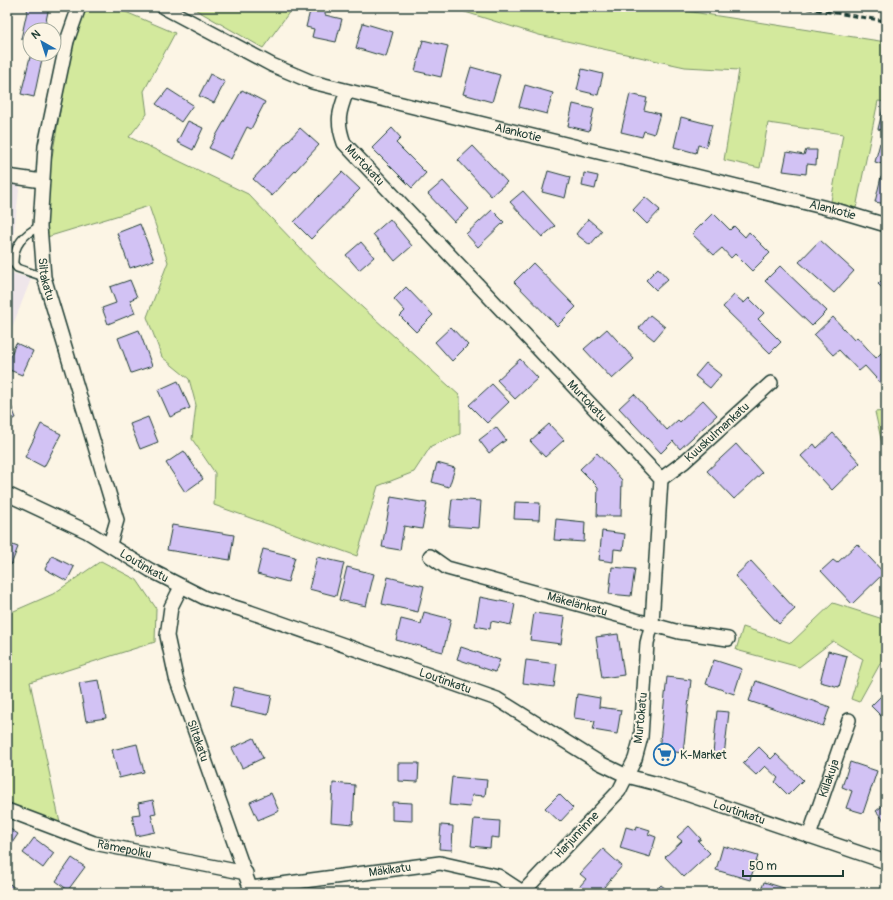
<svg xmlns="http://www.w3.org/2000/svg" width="893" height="900" font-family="Pangolin,sans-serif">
	<rect width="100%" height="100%" fill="#fcf5e5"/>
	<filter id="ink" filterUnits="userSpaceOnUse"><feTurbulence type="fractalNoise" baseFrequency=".025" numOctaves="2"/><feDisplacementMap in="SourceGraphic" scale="8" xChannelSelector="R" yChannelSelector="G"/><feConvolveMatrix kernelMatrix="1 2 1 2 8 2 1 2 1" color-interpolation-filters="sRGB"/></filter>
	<g filter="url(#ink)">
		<path fill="#efe6ea" d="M7,181L20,183L9,272L31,279L9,335L7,334Z"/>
		<path fill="#d3e99d" stroke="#799368" d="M85,7H114L175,33L144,91L147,114L129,137L248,194L320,269L460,396V434L431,446L414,472L378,486L357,556L214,505L215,473L192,439L196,405L189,379L162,357L147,317L168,262L149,206L47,237L48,179L67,72L81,14Z
			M191,7H293L263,48Z
			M449,7H660L886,42V102L878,101L856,208L831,201L843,134L768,123L760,168L724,160L739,70L685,67L539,35Z
			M886,411V461L875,412Z
			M101,561L137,580L156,608L155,642L30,682L60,823L7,804V614L53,594Z
			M833,603L886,620V653L859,702L851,699L863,659L833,641L799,667L736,650L743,627L791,643Z"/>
		<path fill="#d2c2f4" stroke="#1f3d34" d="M28,7H49L44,30H30V41L21,39Z
			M311,7H326L325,15L342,19L336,42L312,37L314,29L306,27Z
			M363,23L393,32L386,57L356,48Z
			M423,40L448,46L441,77L415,71Z
			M30,57L42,59L34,97L21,94Z
			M471,67L500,75L492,102L463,94Z
			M582,69L603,74L598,95L577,90Z
			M210,74L225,82L214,103L199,96Z
			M525,85L553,93L547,114L519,107Z
			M168,89L193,105L181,122L156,104Z
			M242,90L265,102L251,129L247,127L231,159L209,148Z
			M630,94L647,98L644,110L660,114L654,134L644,131L642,137L621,132Z
			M573,104L594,109L589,131L568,126Z
			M883,109L886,110V131L878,129Z
			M681,117L712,125L706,147L698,145L696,153L674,147Z
			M188,121L203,128L193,150L177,142Z
			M300,128L319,145L272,196L253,179Z
			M392,128L401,138L396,143L426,173L412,188L372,148Z
			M880,143L886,145V165L875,162Z
			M473,146L507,182L491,196L458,160Z
			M806,150H817L816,165L807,164L806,174L783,171L787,152L804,155Z
			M548,171L570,177L565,198L542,192Z
			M342,172L360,189L311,239L294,222Z
			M584,173L598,176L595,189L582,186Z
			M881,177L886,178V204L875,202Z
			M443,181L469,209L454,222L428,194Z
			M523,191L555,226L542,237L510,202Z
			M645,197L660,210L647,224L633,210Z
			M492,210L504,222L478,247L466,234Z
			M713,213L730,230L734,226L745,237L749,232L770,253L752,271L735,254L731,258L722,248L714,255L692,234Z
			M390,219L412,246L395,261L373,234Z
			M588,219L602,231L590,245L576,234Z
			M140,224L154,260L130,268L117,233Z
			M820,240L854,271L834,293L799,262Z
			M361,242L374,257L359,270L346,255Z
			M533,263L576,307L557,326L514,282Z
			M780,266L827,311L812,326L765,281Z
			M658,268L668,279L656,290L646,280Z
			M886,276V292L878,284Z
			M130,280L137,297L130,300L135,313L108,324L102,308L116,303L110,287Z
			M406,287L433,315L416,332L400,316L405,311L394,299Z
			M734,295L744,303L749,298L764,313L758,319L781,342L770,353L723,307Z
			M650,315L665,327L654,340L639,328Z
			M833,317L854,340L857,337L876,358L882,352L886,357L885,388L865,366L859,371L839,350L833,355L814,335Z
			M451,327L468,345L452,361L435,342Z
			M607,329L634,359L612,379L584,349Z
			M139,330L152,366L131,373L118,338Z
			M16,343L33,351L22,375L7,369V364Z
			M520,359L538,378L515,399L497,380Z
			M706,363L721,375L710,388L695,376Z
			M178,381L190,408L170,417L158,390Z
			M492,384L509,402L487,423L469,405Z
			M634,394L667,430L678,420L680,422L703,400L717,415L680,449L673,441L661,453L619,408Z
			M10,403L16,418L7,421V404Z
			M148,417L158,442L140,449L130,424Z
			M41,424L61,434L44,467L25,457Z
			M549,424L564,440L545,457L530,441Z
			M496,427L506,440L489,453L479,440Z
			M833,433L860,463L832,490L801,456L814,444L817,448Z
			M736,444L762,473L734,499L707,471Z
			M184,451L203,479L185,492L166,463Z
			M597,453L622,480L621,516H597L598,487L580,469Z
			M437,463L455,468L449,487L432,482Z
			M391,497L427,503L422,529L404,526L400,550L382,547Z
			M452,499L481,501L479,528L449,526Z
			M515,502L540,503L539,520L514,519Z
			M556,519L585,522L584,542L554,540Z
			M172,525L234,535L230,560L167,550Z
			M602,531L625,534L623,550L614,549L613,562L599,560Z
			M7,543L18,547L11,565L7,563Z
			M857,544L884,573L852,604L821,571L833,560L837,563Z
			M263,549L295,557L288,582L257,574Z
			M52,556L74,567L67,581L45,569Z
			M317,557L344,563L336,596L309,589Z
			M751,561L795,609L779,624L735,576Z
			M347,567L374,574L366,606L339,600Z
			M612,567L635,569L631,596L609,594Z
			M388,577L424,586L418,612L382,604Z
			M480,597L515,604L511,625L491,621L490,629L475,626Z
			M424,612L451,619L443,652L396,640L401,619L421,624Z
			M534,613L565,617L561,644L530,640Z
			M618,634L624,675L602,678L596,637Z
			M461,647L500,660L495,672L457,659Z
			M828,651L847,656L839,687L820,682Z
			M526,660L557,664L554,687L523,683Z
			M714,660L742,669L734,694L706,684Z
			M667,677L691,680L683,753L659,750Z
			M99,680L106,718L86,721L79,683Z
			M756,681L830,707L823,726L749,701Z
			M234,687L272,695L268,715L230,707Z
			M886,691V715L883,718L871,706Z
			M577,694L600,698L599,707L621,710L617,734L593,730L595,721L574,718Z
			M717,711L729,712L724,756L713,754Z
			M254,738L263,758L242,768L232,748Z
			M137,744L144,772L119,778L112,750Z
			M759,747L771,759L776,754L803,780L788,795L775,782L778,778L765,766L756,775L743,763Z
			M850,762L877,771L863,813L846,808L852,791L842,787Z
			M398,763H419L418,782L398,781Z
			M452,777L487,780L485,796L472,795L470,807L449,805Z
			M333,783L355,785L353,824L331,822Z
			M271,793L279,811L258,820L250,802Z
			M559,794L573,808L560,822L545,808Z
			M153,800L156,813L151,814L155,832L136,836L132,815L140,814L138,803Z
			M392,802L412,803V821L392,820Z
			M886,803V823L876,811Z
			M474,819L500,821L499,838L491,837L490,848L471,846Z
			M441,825L453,826L452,850L439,849Z
			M637,826L650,830L648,834L656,837L650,857L620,848L626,827L636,830Z
			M689,826L701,839L698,841L710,853L684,877L665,857L682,841L677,837Z
			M7,827L18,834L10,846L7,845Z
			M34,838L54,853L43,868L23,853Z
			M723,846L758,856L750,880L716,870Z
			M603,849L622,866L604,887L609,891L607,893H574L586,879L580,874Z
			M72,858L85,867L68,890L56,881Z
			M764,882L787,889L786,893H760Z
			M10,884L21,893H7V887Z
			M661,885L671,893H653Z"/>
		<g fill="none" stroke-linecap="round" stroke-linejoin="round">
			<defs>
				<path id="service" d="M40,226C24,234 13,245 14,264L17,268L44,277"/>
				<g id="minor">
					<path id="s1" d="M79,7L67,41L45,146L40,226L44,277L117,520L110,544"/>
					<path id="s2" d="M163,7L272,65L312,82L839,211L886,225"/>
					<path id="s3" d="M347,91C339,112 336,121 344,143L661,479L652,623L647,643L641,737L635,759L619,791L523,892"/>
					<path d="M7,176L42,181"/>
					<path id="s4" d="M661,479L684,462L771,383"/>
					<path id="s5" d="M7,494L86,531L150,570L205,598L250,612L497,699L600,763L627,776L654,783L886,862"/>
					<path id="s6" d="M430,556L447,568L679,632L728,639"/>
					<path id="s7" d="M181,587L171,607L167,636L176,678L252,893"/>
					<path id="s8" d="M7,810L94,843L246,873"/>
					<path id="s9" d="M809,836L849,720"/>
					<path id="s10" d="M251,888L440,863L498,876L524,893"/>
				</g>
			</defs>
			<use href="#service" stroke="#1f3d34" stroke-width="10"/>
			<use href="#minor" stroke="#1f3d34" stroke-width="16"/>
			<use href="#service" stroke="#fcf5e5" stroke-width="7"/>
			<use href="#minor" stroke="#fcf5e5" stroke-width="13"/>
			<path stroke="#1f3d34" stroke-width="3" stroke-dasharray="6 3" stroke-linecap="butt" d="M798,7L886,21
				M880,7L886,8"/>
		</g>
	</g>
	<defs>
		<symbol id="supermarket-ring" viewBox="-11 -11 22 22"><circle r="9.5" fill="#fcf5e5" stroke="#1f6fb2" stroke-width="1.5"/><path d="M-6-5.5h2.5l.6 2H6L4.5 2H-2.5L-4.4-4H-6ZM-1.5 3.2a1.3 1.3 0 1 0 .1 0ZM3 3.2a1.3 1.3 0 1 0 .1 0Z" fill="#1f6fb2"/></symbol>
	</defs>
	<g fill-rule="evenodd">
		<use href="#supermarket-ring" x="652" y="742" width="25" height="25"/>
	</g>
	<g text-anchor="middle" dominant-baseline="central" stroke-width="4" stroke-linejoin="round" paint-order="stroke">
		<g font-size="12" fill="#1f3d34" stroke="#fcf5e5">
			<text stroke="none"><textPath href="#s2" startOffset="379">Alankotie</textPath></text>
			<text stroke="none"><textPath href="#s3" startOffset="84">Murtokatu</textPath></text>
			<text stroke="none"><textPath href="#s2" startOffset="703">Alankotie</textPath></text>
			<text stroke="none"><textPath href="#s1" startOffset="277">Siltakatu</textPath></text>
			<text stroke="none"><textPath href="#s3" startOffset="408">Murtokatu</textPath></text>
			<text stroke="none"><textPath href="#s4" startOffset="73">Kuuskulmankatu</textPath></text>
			<text stroke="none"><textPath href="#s5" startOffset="155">Loutinkatu</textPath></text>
			<text stroke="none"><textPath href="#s6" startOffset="156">Mäkelänkatu</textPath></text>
			<text stroke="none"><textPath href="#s5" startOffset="478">Loutinkatu</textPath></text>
			<text transform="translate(641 718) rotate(-84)">Murtokatu</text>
			<text stroke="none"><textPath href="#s7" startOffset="161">Siltakatu</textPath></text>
			<text stroke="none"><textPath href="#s9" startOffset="61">Kiilakuja</textPath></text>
			<text stroke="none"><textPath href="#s5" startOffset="802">Loutinkatu</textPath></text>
			<text transform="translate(577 835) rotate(-47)">Harjunrinne</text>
			<text stroke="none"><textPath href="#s8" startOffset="124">Rämepolku</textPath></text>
			<text stroke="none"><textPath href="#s10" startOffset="140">Mäkikatu</textPath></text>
		</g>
		<g font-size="12" fill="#1f3d34" stroke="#fcf5e5" text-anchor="start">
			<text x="680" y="755">K-Market</text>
		</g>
	</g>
	<rect width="893" height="900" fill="none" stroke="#fcf5e5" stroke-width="24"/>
	<rect x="12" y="12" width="869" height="876" fill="none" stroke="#1f3d34" stroke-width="1.5" filter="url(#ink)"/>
	<g transform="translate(42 42) rotate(321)"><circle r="19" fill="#fcf5e5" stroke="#a4ab9e"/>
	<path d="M0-3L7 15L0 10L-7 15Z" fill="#1f6fb2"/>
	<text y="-6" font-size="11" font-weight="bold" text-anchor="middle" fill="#1f3d34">N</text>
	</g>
	<path d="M743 870v6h100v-6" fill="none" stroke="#1f3d34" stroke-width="2"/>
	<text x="749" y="870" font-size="12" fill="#1f3d34" stroke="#fcf5e5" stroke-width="3" paint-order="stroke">50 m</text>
</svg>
